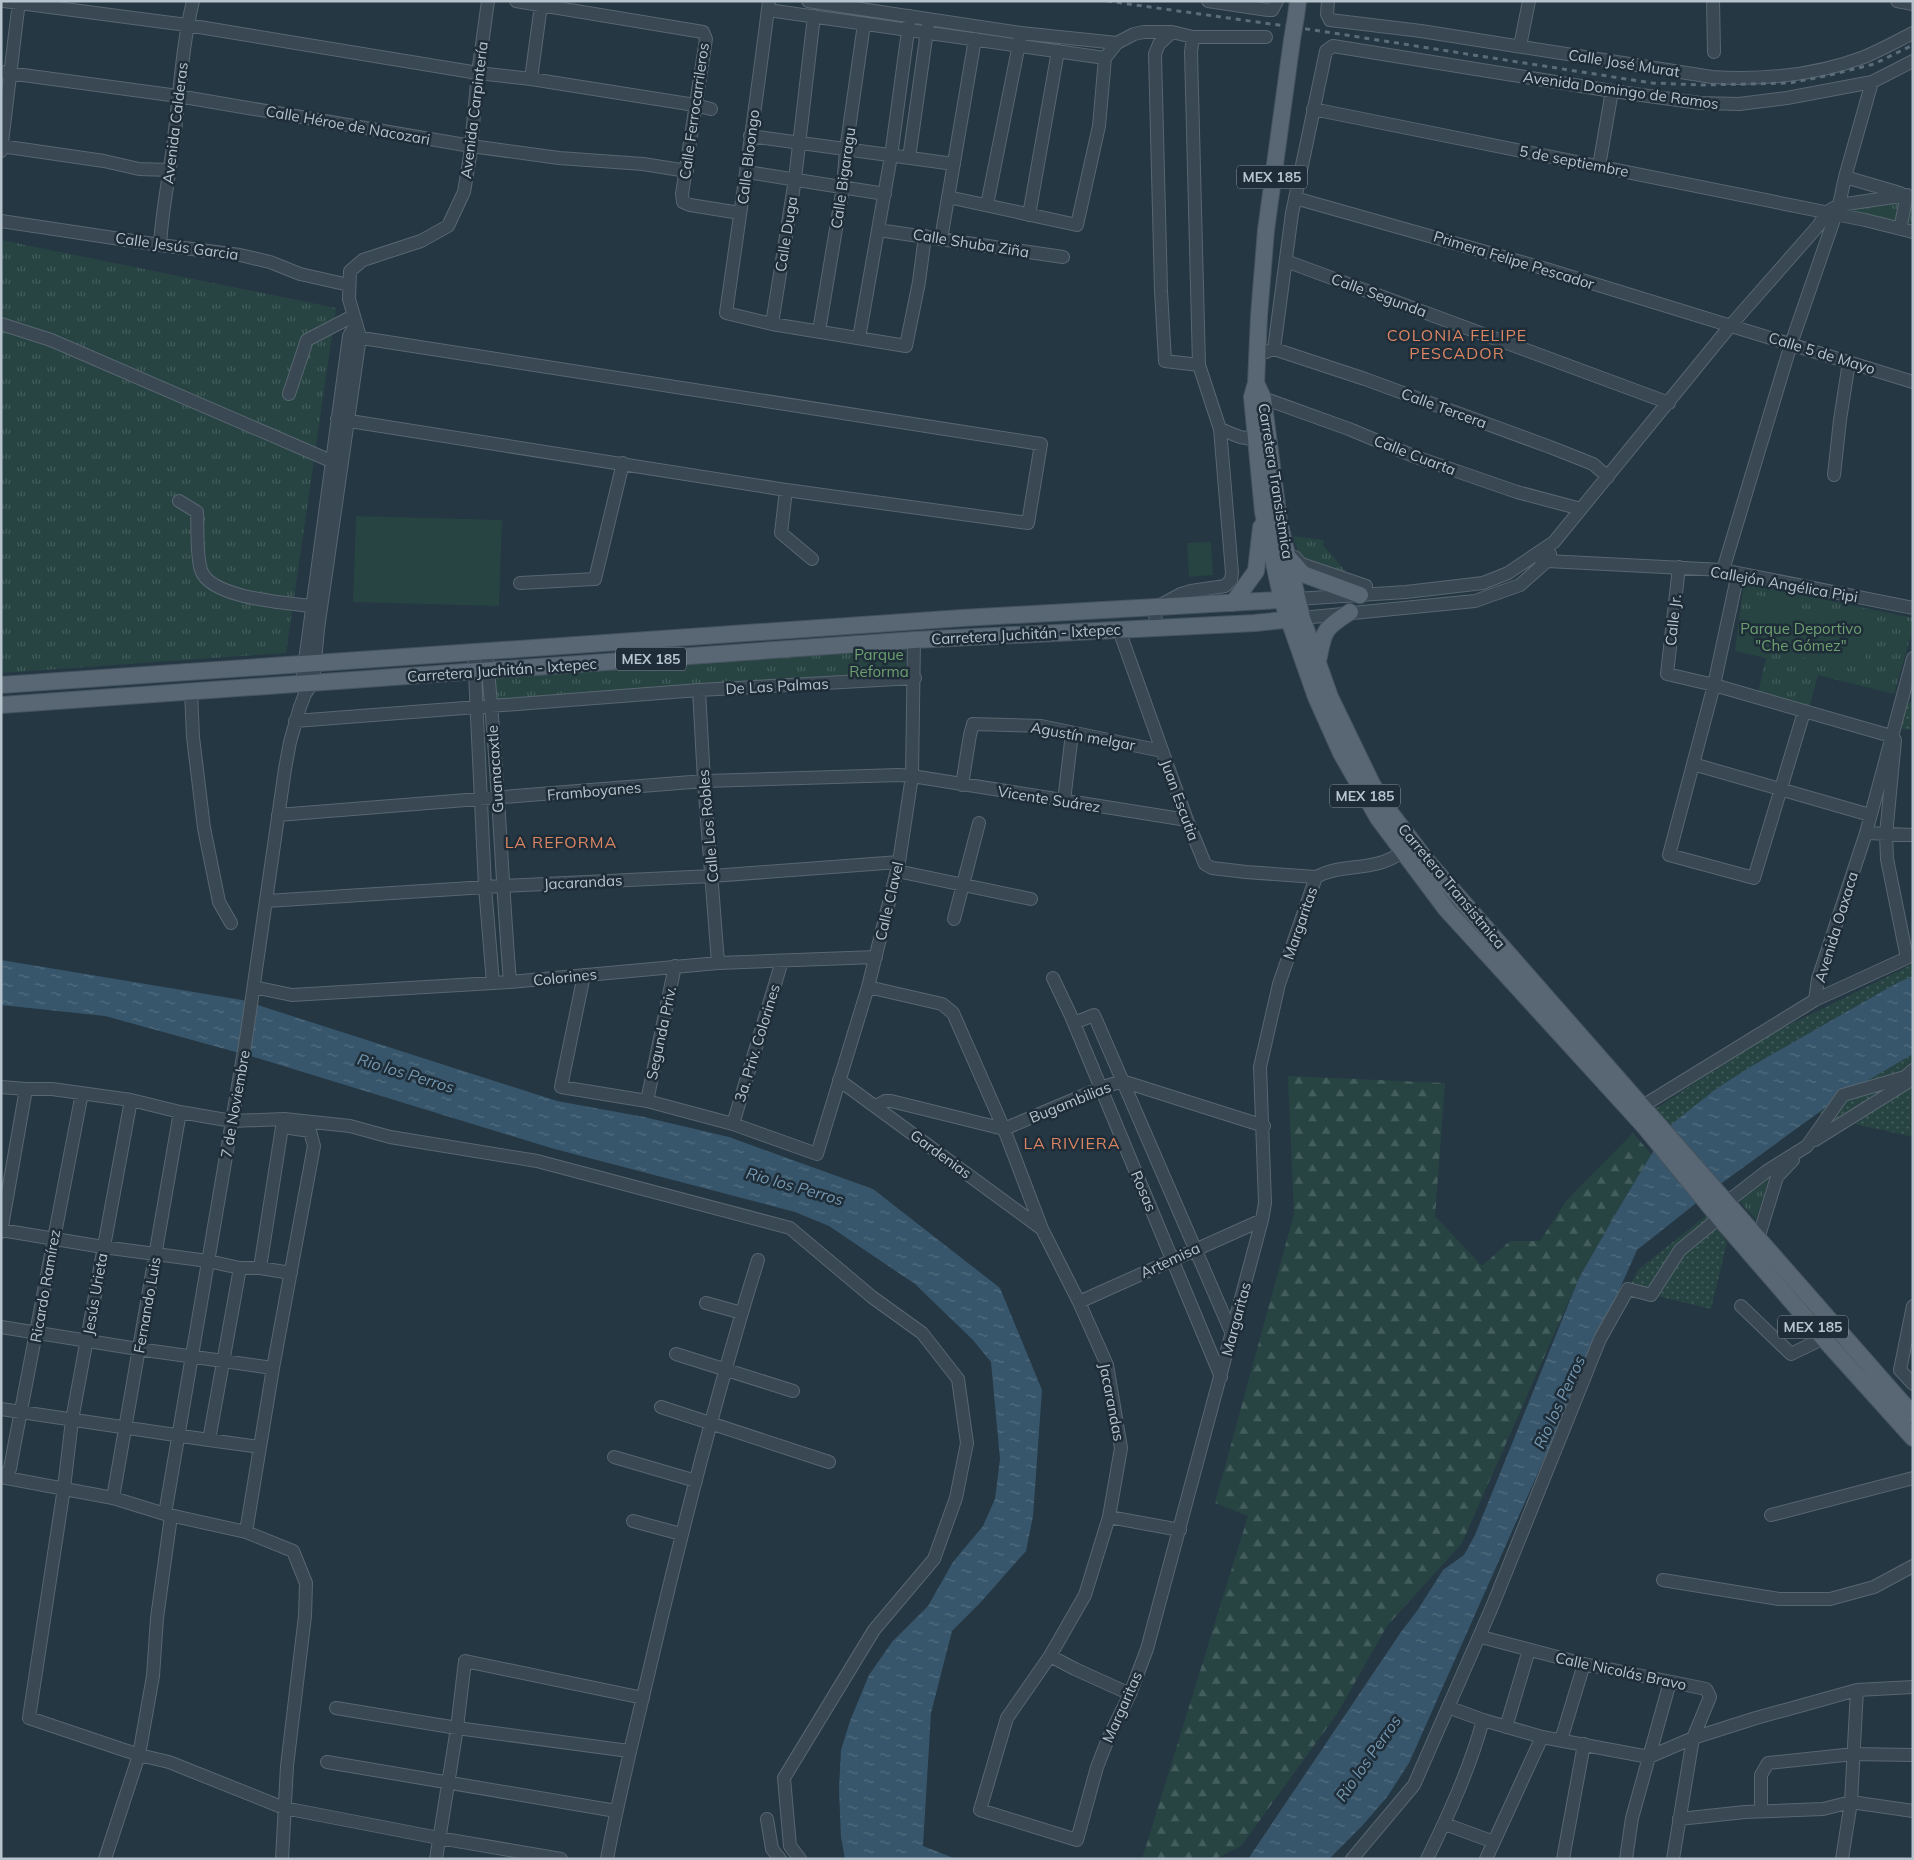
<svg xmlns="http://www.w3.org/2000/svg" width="1914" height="1860" font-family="Mulish,sans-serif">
	<defs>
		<pattern id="grass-dots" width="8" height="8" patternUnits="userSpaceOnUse" patternTransform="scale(1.25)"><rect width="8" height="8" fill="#274443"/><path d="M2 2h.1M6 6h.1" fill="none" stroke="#445d5d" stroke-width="1.8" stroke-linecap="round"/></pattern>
		<pattern id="forest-firs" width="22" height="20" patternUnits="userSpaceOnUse" patternTransform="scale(1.25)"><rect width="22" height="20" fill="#274443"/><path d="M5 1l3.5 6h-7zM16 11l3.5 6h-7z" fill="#445d5d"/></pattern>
		<pattern id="park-tufts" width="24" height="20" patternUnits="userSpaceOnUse" patternTransform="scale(1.25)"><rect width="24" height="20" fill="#274443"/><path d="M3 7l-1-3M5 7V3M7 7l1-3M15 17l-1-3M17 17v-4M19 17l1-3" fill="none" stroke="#445d5d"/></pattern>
		<pattern id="water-ripples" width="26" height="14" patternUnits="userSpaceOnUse" patternTransform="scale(1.25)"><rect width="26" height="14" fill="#38566b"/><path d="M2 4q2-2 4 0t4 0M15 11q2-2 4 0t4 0" fill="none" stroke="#536d7f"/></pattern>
	</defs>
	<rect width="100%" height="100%" fill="#253743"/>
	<path fill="url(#grass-dots)" d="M1905,702L1913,703V730L1898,729Z
		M1913,964V976L1897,983L1750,1067L1668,1127L1655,1109L1767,1036Z
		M1913,1054V1073L1841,1120L1818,1113L1843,1095Z
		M1913,1085V1137L1855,1124L1891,1097Z
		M1707,1215L1727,1242L1711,1309L1628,1289L1639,1269Z"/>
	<path fill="url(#forest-firs)" d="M1288,1076L1445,1083L1435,1216L1482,1266L1510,1241H1540L1567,1200L1633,1133L1652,1155L1622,1203L1579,1278L1462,1543L1387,1626L1337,1714L1241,1846L1215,1859H1142L1248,1516L1215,1503L1294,1214Z"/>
	<path fill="url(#park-tufts)" d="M1913,196V232L1839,215L1850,203Z
		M1,240L336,308L286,653L1,673Z
		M1293,536L1324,540L1323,545L1353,580L1302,563Z
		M1744,583L1913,618V628L1894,694L1818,675L1809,708L1758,693L1766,658L1735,651Z
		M905,645L906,676L495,700L496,676Z
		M1770,1175L1756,1220L1736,1197Z"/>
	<path fill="#274443" d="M356,516L502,520L499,606L353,602Z
		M1211,542L1213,575L1189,577L1187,543Z
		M1754,594L1831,617L1818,662L1741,640Z
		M1839,609L1877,621L1870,643L1831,632Z
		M1831,634L1869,645L1862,668L1824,657Z"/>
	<path fill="url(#water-ripples)" d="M1,960L242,1000L557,1101L644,1117L729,1137L873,1189L1000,1288L1042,1390L1033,1516L1026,1551L980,1603L952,1631L931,1713L923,1846L956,1859H845L841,1837L839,1789L841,1750L850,1721L869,1675L892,1642L928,1606L953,1562L983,1526L995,1499L1000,1459L991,1362L973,1340L915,1284L829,1226L795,1212L551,1148L254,1057L105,1016L1,1005Z
		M1913,976V1054L1843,1095L1818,1113L1719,1185L1637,1250L1409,1763L1387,1797L1362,1826L1329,1859H1248L1401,1632L1417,1611L1443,1570L1464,1555L1475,1535L1579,1278L1622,1203L1668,1127L1716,1089L1750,1067L1897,983Z"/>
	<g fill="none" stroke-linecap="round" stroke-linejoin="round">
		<defs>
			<path id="minor" d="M4,1L187,25L478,73L531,79L695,105L711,109
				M516,1L703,32L706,39L682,194L683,202L690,205L740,213
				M769,1C756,105 741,209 726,313L772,324L906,346L919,282L925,236
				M808,1L1021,33L1117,43
				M1208,1L1268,10H1272L1277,1
				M1328,1L1327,14L1330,20L1421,31L1712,77C1762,80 1817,75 1864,57C1881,50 1897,41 1913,33
				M1713,1L1714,52
				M1897,1L1913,4
				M768,10L1105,58
				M1172,32L1159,44L1155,54L1161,291L1165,361L1199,365
				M1193,37L1191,52L1199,365L1220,429L1240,437L1265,441
				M1520,46L1529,1
				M1,72L178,96L471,146L559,158L643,164L687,171
				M531,79L541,5
				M1313,109L1835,214
				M750,136L954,164
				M1,146L104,161L139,169L170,170
				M1,151L19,1
				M909,158L928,24
				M1599,166L1612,91
				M747,172L885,194
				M1845,177L1900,193
				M948,197L1077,225L1099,126L1105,58L1117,43L1134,34L1144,32H1172L1193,37H1266
				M1295,198L1546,269L1913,382
				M987,205L1020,39
				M1029,215L1058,51
				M1828,219L1835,214L1865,220L1913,232
				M1,221L160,245L240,255L270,262L300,274L349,285
				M1900,229L1907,195
				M878,230L1063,257
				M941,239L975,39
				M160,245C162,209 170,174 174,138C180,92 182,46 193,1
				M1286,261L1669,403
				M1,324L51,340L331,461L339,462
				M772,324L795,179L814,16
				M819,331L843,187L846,150L864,24
				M859,338L891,156L910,16
				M1274,349L1365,379L1550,447L1593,464L1608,477
				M1257,355L1274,349L1292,213L1326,51L1333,46L1612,91L1700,103L1739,104L1787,98L1872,82L1913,61
				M289,394L307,340L353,316
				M1255,397L1263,398L1349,429L1416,457L1517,492L1581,509
				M337,419L786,490L1028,523L1041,444L349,336
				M1834,475L1840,420L1849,362
				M786,490L781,533L812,559
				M179,501L197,512C198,531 196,553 201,570C210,598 286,603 311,606
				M1536,556L1547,561L1723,570L1913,608
				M1295,557L1301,564L1366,586
				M1679,567L1667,674L1714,685L1891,736L1895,740L1886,835L1887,859L1907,958
				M1723,570L1791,344L1839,205L1845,177L1872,82
				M1738,573L1714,685L1669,855L1754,878L1804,712
				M520,583L595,579L623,463
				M1296,599L1406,592L1483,583L1508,573L1554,542L1731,325L1818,226L1827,212L1839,205L1907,195
				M1302,618L1475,601L1520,585L1547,561L1550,554
				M1156,628L1155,608L1181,594L1191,591L1225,586L1231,580L1232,572L1220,429
				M1119,630L1187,820L1205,864L1212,868L1246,872L1316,877
				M486,651C498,761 501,872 510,982
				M474,652L485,887L493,983
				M699,690L704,781L718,963
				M191,691L193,737L204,828L219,902L231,923
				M305,691L302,683L349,336L353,329
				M295,721L699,690L915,678
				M1693,764L1870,815
				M962,785L970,735L973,724L1041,726L1162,751
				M1064,801L1072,733
				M278,815L704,781L899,775L912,776L1187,820
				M1866,833L1913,835
				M897,871L1031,899
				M267,901L502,886L712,876L899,862
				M954,919L979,823
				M584,975L561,1087L647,1101L733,1124L817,1154L868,987L899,862L912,776L914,640
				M1053,978L1071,1016L1221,1377
				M254,987L292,995L510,982L718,963L876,957
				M868,987L942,1004L953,1013L1004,1129L1042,1229L1079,1302L1107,1365L1121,1448L1109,1517L1085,1595L1050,1656L1007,1718L980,1810L1077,1840L1097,1767L1108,1739L1130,1694L1147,1649L1262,1220L1265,1203L1260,1067L1279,984L1316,877C1344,862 1374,873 1402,852
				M1815,1000L1913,955
				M1074,1023L1094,1015L1232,1334
				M839,1080L1042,1229
				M1,1087L26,1089H52L131,1100L180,1112L232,1121L284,1119L350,1126L390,1137L537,1161L790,1228L872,1297L922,1333L958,1379L967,1443L956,1498L934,1559L874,1630L784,1778L790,1846L800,1859
				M131,1100L72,1420L64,1488L29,1718L139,1755L169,1762L284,1808L439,1838L561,1859
				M647,1101L675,966
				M876,1106L885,1101H891L1004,1129L1101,1088L1122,1081L1264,1126
				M1641,1107L1815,1000L1818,979L1866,833L1913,658
				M733,1124L782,961
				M1815,1140L1911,1080
				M1,1230L103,1247L208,1261L240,1268H260L291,1273
				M1,1232L26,1089
				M1758,1239L1777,1177L1793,1160
				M240,1268L209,1440L260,1447
				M260,1268L282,1127
				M1079,1302L1262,1220
				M706,1303L742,1313
				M1741,1306L1791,1354L1832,1334
				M1913,1306L1900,1370L1913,1384
				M1,1327L138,1349L273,1368
				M676,1354L793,1391
				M661,1407L829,1462
				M1,1409L209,1440
				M614,1457L696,1481
				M1,1477L113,1498L165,1514L246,1532L293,1551L306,1583L305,1616L287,1766L282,1859
				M3,1477L10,1469L14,1447L82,1093
				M113,1498L180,1112
				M165,1514L246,1039L285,769L290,742L300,707L305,694L313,682L318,629L360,337L349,299L350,271L363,260L421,241L448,226L464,192L470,156L478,73L488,1
				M1771,1515L1913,1478
				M1109,1517L1180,1530
				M633,1521L681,1534
				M246,1532L273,1368L314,1146L310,1131L283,1127
				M1663,1580L1779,1599H1830L1874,1587L1913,1566
				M1050,1656L1075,1669L1130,1694
				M336,1708L457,1728L629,1751
				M1453,1709L1483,1720
				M1506,1727L1529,1650
				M1561,1740L1584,1664
				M327,1762L616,1811
				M1761,1811V1775L1768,1763L1854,1754L1913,1755
				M767,1819L772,1849L780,1859
				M1679,1819L1745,1812L1823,1809L1851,1802L1913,1811
				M1445,1824L1494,1842
				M105,1859L139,1755L153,1676L157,1618L171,1516
				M436,1859L457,1728L465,1661L643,1698
				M607,1859C619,1794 635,1731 650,1667C682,1530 716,1394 758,1260
				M1352,1859L1414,1785L1492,1607L1600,1339L1628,1289L1651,1295L1680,1250L1714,1222L1727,1202L1767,1171L1807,1146L1843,1095L1905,1077L1913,1070
				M1427,1859C1449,1814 1470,1768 1483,1720L1542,1737L1649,1757L1693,1738L1710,1697L1706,1689L1584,1664L1485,1638
				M1486,1859L1542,1737
				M1563,1859L1584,1744
				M1626,1859L1632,1818L1670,1682
				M1673,1859L1693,1738L1756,1718L1857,1690L1913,1687
				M1842,1859L1851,1802L1857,1690"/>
			<path id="major" d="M1296,16L1298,1
				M1292,40L1266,230L1259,316L1256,383L1252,397L1263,512L1282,600L1316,697L1341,753L1378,818L1446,909L1644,1126L1716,1214L1824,1339L1913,1438
				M1256,383L1263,398L1279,521L1302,618L1330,697L1372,784L1386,807L1427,861L1913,1415
				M1289,558L1303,574L1360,595
				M1233,603L1256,571L1261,527
				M1318,661C1324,631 1323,629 1350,612
				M1,685L962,618L1296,599
				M1,705L914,640L1255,623L1302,618"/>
		</defs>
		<use href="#minor" stroke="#586670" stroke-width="14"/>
		<use href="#major" stroke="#46545f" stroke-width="18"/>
		<use href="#minor" stroke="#3a4853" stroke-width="12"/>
		<use href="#major" stroke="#586773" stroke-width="16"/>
		<path stroke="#5c6d7a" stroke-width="3" stroke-dasharray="5 5" stroke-linecap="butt" d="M1107,1L1314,30L1652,83L1703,85L1790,83L1830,75L1874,64L1913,45"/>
		<defs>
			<path id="major-bridge" d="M1292,40L1296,16"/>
		</defs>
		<use href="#major-bridge" stroke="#46545f" stroke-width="18" stroke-linecap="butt"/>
		<use href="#major-bridge" stroke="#586773" stroke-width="16"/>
	</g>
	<g text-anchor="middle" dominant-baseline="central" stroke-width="5" stroke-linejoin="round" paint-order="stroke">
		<g fill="#1e2d38" stroke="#8996a0" stroke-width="1">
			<rect x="1237" y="165.5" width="70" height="23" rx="4"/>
			<rect x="616" y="647.5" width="70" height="23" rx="4"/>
			<rect x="1330" y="784.5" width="70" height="23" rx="4"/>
			<rect x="1778" y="1315.5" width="70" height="23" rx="4"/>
		</g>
		<g font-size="14" font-weight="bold" fill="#b7c3cd">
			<text x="1272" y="177">MEX 185</text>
			<text x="651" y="659">MEX 185</text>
			<text x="1365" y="796">MEX 185</text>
			<text x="1813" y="1327">MEX 185</text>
		</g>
		<g font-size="15" fill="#b7c3cd" stroke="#1e2d38">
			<text transform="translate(1624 63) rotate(9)">Calle José Murat</text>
			<text transform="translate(1621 90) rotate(8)">Avenida Domingo de Ramos</text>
			<text transform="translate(474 110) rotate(-83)">Avenida Carpintería</text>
			<text transform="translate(694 111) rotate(-82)">Calle Ferrocarrileros</text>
			<text transform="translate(175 123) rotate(-83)">Avenida Calderas</text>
			<text transform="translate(348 125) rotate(10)">Calle Héroe de Nacozari</text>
			<text transform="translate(748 157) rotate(-83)">Calle Bloongo</text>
			<text transform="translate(1574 161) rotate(11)">5 de septiembre</text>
			<text transform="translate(843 178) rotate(-82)">Calle Bigaragu</text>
			<text transform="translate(786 234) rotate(-81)">Calle Duga</text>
			<text transform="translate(971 243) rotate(9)">Calle Shuba Ziña</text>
			<text transform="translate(177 246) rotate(8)">Calle Jesús Garcia</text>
			<text transform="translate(1514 260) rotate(17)">Primera Felipe Pescador</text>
			<text transform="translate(1379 295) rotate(20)">Calle Segunda</text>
			<text transform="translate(1822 353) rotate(17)">Calle 5 de Mayo</text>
			<text transform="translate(1444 408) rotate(20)">Calle Tercera</text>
			<text transform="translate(1415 455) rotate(21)">Calle Cuarta</text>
			<text transform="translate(1276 481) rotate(81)">Carretera Transistmica</text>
			<text transform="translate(1784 584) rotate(10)">Callejón Angélica Pipi</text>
			<text transform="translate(1673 620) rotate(-84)">Calle Jr.</text>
			<text transform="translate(1026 634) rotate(-3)">Carretera Juchitán - Ixtepec</text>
			<text transform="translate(502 670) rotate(-4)">Carretera Juchitán - Ixtepec</text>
			<text transform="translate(777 686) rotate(-3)">De Las Palmas</text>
			<text transform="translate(1083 736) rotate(10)">Agustín melgar</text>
			<text transform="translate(495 769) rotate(-94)">Guanacaxtle</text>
			<text transform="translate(594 791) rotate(-5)">Framboyanes</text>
			<text transform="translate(1049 799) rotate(9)">Vicente Suárez</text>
			<text transform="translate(1180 800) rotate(70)">Juan Escutia</text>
			<text transform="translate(708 826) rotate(-95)">Calle Los Robles</text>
			<text transform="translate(583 882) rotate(-3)">Jacarandas</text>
			<text transform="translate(1452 886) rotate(50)">Carretera Transistmica</text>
			<text transform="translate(889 901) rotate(-77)">Calle Clavel</text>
			<text transform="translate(1300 923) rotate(-71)">Margaritas</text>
			<text transform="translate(1836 927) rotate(-73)">Avenida Oaxaca</text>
			<text transform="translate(565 977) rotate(-6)">Colorines</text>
			<text transform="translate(661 1033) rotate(-78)">Segunda Priv.</text>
			<text transform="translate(757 1043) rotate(-73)">3a. Priv. Colorines</text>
			<text transform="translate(1070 1102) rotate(-22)">Bugambilias</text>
			<text transform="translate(235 1104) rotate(-80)">7 de Noviembre</text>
			<text transform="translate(941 1154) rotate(36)">Gardenias</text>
			<text transform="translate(1144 1191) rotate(67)">Rosas</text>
			<text transform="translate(1170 1260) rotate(-25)">Artemisa</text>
			<text transform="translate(45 1286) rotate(-80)">Ricardo Ramírez</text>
			<text transform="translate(95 1294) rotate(-80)">Jesús Urieta</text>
			<text transform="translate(147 1305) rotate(-80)">Fernando Luis</text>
			<text transform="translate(1236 1319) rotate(-75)">Margaritas</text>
			<text transform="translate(1112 1402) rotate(79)">Jacarandas</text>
			<text transform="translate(1621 1671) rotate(12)">Calle Nicolás Bravo</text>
			<text transform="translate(1122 1707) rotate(-66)">Margaritas</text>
		</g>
		<g font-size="15" fill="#6d9f70" stroke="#1e2d38">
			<text x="1801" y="628">Parque Deportivo<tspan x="1801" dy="17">"Che Gómez"</tspan></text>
			<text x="879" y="654">Parque<tspan x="879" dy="17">Reforma</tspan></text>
		</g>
		<g font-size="16" letter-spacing="1" fill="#dc8563" stroke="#1e2d38">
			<text x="1457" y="335">COLONIA FELIPE<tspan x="1457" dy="18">PESCADOR</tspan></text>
			<text x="561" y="842">LA REFORMA</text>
			<text x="1072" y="1143">LA RIVIERA</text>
		</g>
		<g font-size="16" font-style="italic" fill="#7598b1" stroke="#1e2d38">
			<text transform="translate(406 1073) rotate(17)">Rio los Perros</text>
			<text transform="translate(795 1186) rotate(16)">Rio los Perros</text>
			<text transform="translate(1559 1402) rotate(-65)">Rio los Perros</text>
			<text transform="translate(1368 1758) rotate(-55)">Rio los Perros</text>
		</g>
	</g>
	<rect width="1914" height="1860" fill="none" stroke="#b7c3cd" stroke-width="5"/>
</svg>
